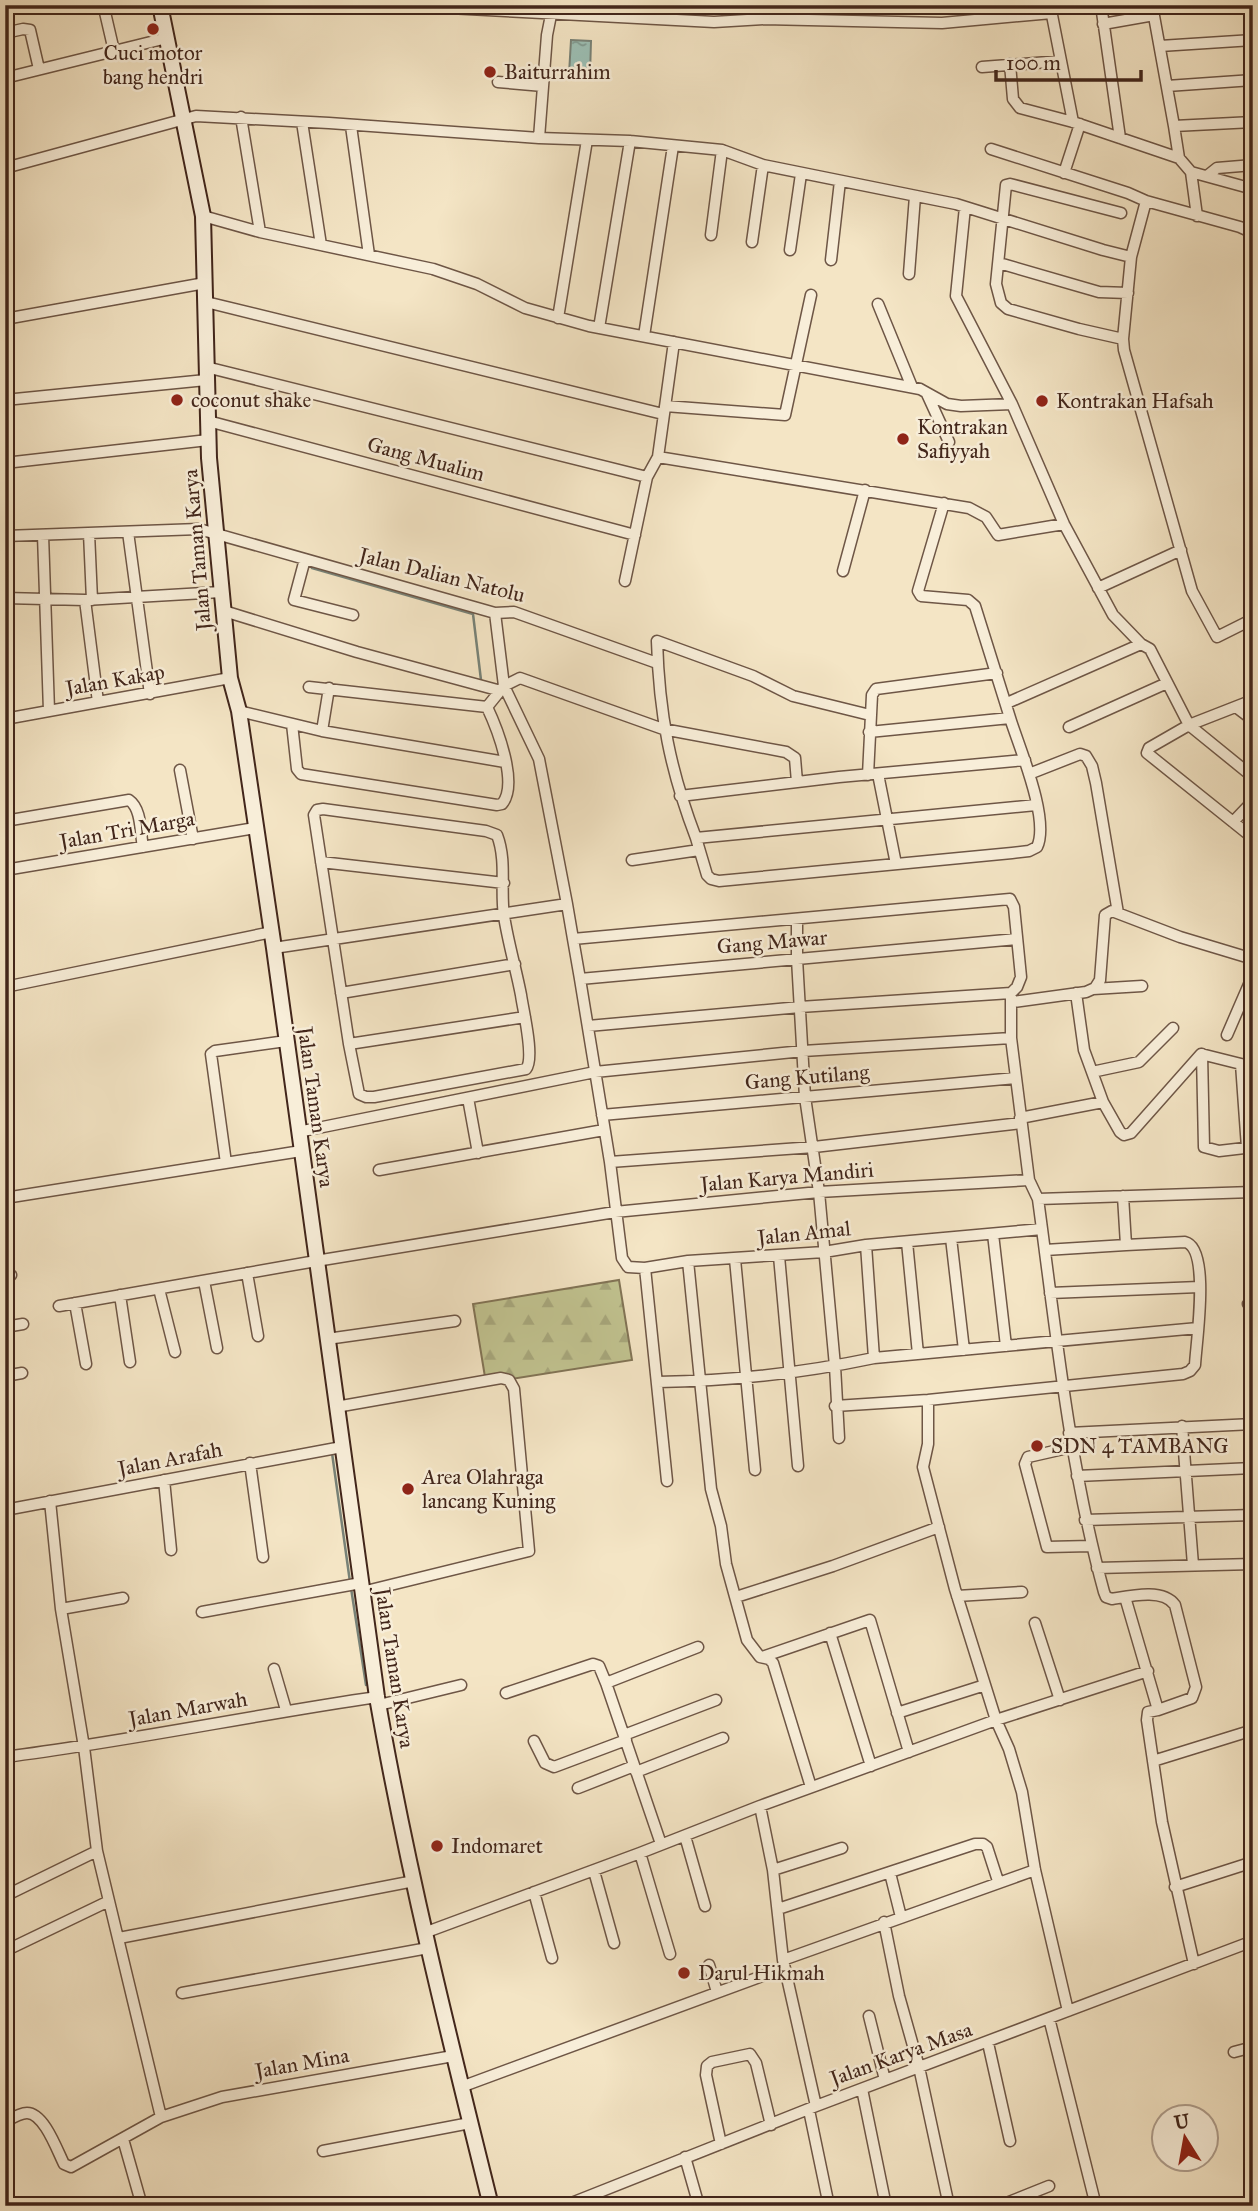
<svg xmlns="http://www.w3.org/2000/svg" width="1258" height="2211" font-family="'IM FELL Great Primer',serif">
	<defs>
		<pattern id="forest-firs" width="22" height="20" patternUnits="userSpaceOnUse" patternTransform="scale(1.75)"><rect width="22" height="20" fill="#c1c390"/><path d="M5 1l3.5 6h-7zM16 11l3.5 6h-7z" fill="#a7a77c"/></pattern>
		<pattern id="water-ripples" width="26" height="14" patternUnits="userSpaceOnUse" patternTransform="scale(1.75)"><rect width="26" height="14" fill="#9cbfb4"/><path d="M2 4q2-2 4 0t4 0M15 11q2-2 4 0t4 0" fill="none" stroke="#819b92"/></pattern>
	</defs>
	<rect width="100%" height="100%" fill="#f4e5c5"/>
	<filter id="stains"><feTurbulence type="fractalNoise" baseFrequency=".00286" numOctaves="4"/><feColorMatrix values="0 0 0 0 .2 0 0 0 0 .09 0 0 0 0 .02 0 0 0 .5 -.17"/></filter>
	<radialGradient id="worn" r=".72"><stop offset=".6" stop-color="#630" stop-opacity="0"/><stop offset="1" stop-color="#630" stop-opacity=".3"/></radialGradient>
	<path fill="url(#forest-firs)" stroke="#827456" stroke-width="2" d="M619,1280L632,1360L486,1383L473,1304Z"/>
	<path fill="url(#water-ripples)" stroke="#788277" stroke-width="2" d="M571,40L591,41L590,75L569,74Z"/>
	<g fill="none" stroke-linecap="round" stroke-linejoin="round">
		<path stroke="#788277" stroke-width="2.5" d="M312,568L473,614L481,680
			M332,1453L350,1582
			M351,1588L366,1685"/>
		<defs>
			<path id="street" d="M1050,5L1073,122
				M1101,5L1120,138
				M1152,5L1174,126L1253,122
				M430,7L714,22L764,19L942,23L1052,13
				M104,8L114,51
				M1153,8L1200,5
				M1103,24L1154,15
				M5,33L23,29L30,30L39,69
				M1160,46L1253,40
				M1010,64L1013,99L1020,108L1073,122L1179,158L1191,172L1197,216
				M982,67L1061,61
				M5,78L167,38
				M498,82L543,86
				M1167,86L1253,80
				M241,117L260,232
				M302,122L321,245
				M351,126L369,255
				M1174,126L1179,158
				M539,138L547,35L553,5
				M991,149L1128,193L1146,201L1240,227L1253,233
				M5,168L196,116L329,123L539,138L630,141L722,150L763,165L956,204L1103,250L1131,257
				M1191,172L1253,189
				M1064,173L1080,124
				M1207,176L1217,168L1253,165
				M1146,201L1131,257L1123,339L1124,350L1192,591L1217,637L1253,619
				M965,207L956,296L1012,404L1064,524L1113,615L1141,644L1150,649L1189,725L1253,777
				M1121,213L1010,184L1006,185L996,284L1001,303L1008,309L1079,329L1123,339
				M203,216L260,232L433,269L477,284L525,308L589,326L920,389L947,404L961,406L1012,404
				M711,235L722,150
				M752,242L763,165
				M790,250L801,174
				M831,260L840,181
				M999,263L1099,292L1128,293
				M909,274L915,196
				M206,302L663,414
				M878,304L912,387
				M558,318L587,140
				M5,319L205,283
				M599,328L630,141
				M644,336L673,146
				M206,367L647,477L658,457L674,342
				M927,394L949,442
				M5,400L206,380
				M665,406L785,415L811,295
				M208,421L635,535
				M658,457L969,508L986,517L998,535L1064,524
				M5,463L208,440
				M128,532L150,694
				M89,533L92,600
				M43,535L49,711
				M5,536L199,529L495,613L514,612L657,663
				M305,559L294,600L353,615
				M843,571L865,490
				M625,581L647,477
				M1098,588L1181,550
				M5,598L85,600L221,592
				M85,600L98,702
				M224,611L357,652L501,691
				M5,680L9,719
				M309,687L487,707
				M1253,700L1189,725L1149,748L1147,753L1253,838
				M1007,703L1141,644
				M1236,707L1253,720
				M239,711L322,731L505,762
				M870,715L793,696L753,676L657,641C659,713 670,770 696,838L1036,805
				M5,719L230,678
				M292,724L297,769L301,774L497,805L502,804C519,784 497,728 487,707L504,686L495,613
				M1069,727L1167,683
				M322,731L329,688
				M869,732L1010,718
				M180,770L193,839
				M878,774L896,864
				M1029,774L1080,754L1086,756L1092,766L1096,783L1118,913
				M868,775L872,695L876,689L997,673
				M680,796L839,777L1025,760
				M323,809L486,831L497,835C507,861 500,889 504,916C508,942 516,969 521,995C523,1010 535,1058 526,1069L374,1097H366L359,1094L349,1044L314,815L317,810Z
				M5,821L129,800C142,809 140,833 143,847
				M1233,822L1253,801
				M696,838L707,875L711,879L719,881L1012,853L1029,851L1037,847C1050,820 1020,749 1011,721C999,682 987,644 975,606L968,600L921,596L918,591L944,503
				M632,860L699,850
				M321,862L504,883
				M5,870L255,828
				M567,904L539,759L504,686L520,678L663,729L786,752L795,758L797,782
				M797,920V959L805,1097L819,1192L835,1366L839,1438
				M1017,939L580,979L573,939L1010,899L1014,907L1021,977L1017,987L1011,993V1038L1029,1180
				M274,948L567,904L573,939
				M580,979L610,1162L622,1258L628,1267L645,1268L688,1261L824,1252L866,1245L1042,1229
				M5,987L272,932
				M1093,989L1142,986
				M341,993L515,964
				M1076,993L1084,1050L1103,1102L1120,1132L1124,1135L1131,1133L1201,1054L1253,1067
				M1013,1002L1086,992L1095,988L1100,980L1105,915L1112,911L1180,937L1253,959
				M588,1026L800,1007L1011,993
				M1227,1035L1253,975
				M349,1044L525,1017
				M1202,1054L1204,1147L1219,1151L1253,1147
				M1241,1064L1247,1148
				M1092,1072L1139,1062L1173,1028
				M468,1098L478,1153
				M602,1115L1016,1078
				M1020,1118L1103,1102
				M298,1132L595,1072L803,1051L1011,1038
				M610,1162L814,1147L1021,1123
				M226,1163L211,1054L215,1051L286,1041
				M379,1170L604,1130
				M5,1198L301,1151
				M1038,1199C1056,1331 1069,1464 1104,1592L1106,1597L1112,1599C1130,1596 1163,1588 1175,1605L1196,1687L1192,1698L1158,1710
				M993,1234L1006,1346
				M951,1238L964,1350
				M907,1242L918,1354
				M866,1245L874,1358
				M1045,1250L1126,1245L1123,1196
				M779,1256L798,1466
				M735,1259L755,1470
				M688,1261L711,1489L721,1526L726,1564L747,1640L760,1657L769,1659L773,1663L811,1787
				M645,1268L667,1481
				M247,1273L258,1336
				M5,1277L11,1275
				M204,1281L217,1348
				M159,1289L175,1352
				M1050,1293L1199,1287
				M120,1295L130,1362
				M75,1303L86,1364
				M1248,1304H1253
				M59,1306L316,1261L615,1212L819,1192L1029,1180L1038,1199L1253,1192
				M5,1327L23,1324
				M327,1339L455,1321
				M5,1376L22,1373
				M658,1382C731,1381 803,1373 874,1358L1198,1328
				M928,1400V1444L923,1467L955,1589L996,1720L1009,1749L1022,1792L1035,1870L1068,2011
				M835,1406L928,1400L1183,1374L1190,1371L1195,1365C1196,1343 1211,1248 1185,1242L1126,1245
				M336,1407L501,1378L509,1380L514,1389L529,1551L362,1592
				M1182,1426L1193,1565
				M1069,1433L1253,1424
				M1072,1447L1028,1457L1025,1464L1047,1547L1091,1546
				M250,1463L263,1557
				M1077,1476L1253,1468
				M164,1480L171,1550
				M5,1510L342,1447
				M1085,1520L1253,1515
				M1097,1568L1253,1564
				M957,1596L1022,1592
				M736,1597L833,1566L939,1527
				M1125,1597L1158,1710L1148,1712L1147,1720L1162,1822L1194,1964
				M5,1608L7,1622L5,1625
				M61,1609L123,1598
				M202,1612L361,1583
				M1035,1623L1060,1700
				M830,1633L871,1766
				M762,1657L870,1620L909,1752
				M274,1669L286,1710
				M606,1683L661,1844
				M506,1693L593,1664L599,1666L606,1683L698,1647
				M379,1705L461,1685
				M897,1713L985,1685
				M624,1735L716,1700
				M534,1741L545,1763L554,1767L626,1740
				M5,1757C130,1741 253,1715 377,1697
				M1153,1761L1253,1730
				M636,1772L723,1738
				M578,1788L634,1766
				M760,1806L773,1870L783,1960L816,2106
				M685,1836L705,1906
				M640,1853L670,1954
				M773,1870L842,1848
				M594,1871L614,1943
				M890,1873L901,1917
				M1175,1887L1253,1862
				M534,1892L552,1958
				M5,1896L97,1851L84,1747L61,1609L50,1501
				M109,1901L161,2117
				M778,1909L975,1844H983L987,1847L998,1881
				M884,1922L899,1996L919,2067L949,2206
				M424,1933L640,1853L760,1806L996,1720L1148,1671
				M119,1938L414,1881
				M5,1951L109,1901L97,1851
				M783,1960L1035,1870
				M709,1965L717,1992
				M182,1993L428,1948
				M869,2016L885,2080
				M1049,2018L1096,2206
				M988,2043L1010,2141
				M1234,2052L1253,2047
				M461,2087L784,1968
				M862,2089L886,2206
				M809,2110L829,2206
				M5,2122C12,2118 20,2113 27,2113C44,2113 57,2150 64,2164L71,2167L161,2117L222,2097L453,2056
				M123,2139L142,2206
				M721,2144L706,2075L707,2066L712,2062L750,2054L756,2063L771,2125
				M323,2151L470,2123
				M685,2157L699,2206
				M564,2206L816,2106L1253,1941
				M999,2206L1049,2186"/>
			<path id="secondary" d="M160,5L203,216L209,458L230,678L239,711L274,948L377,1697C407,1869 449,2037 491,2206"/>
		</defs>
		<use href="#street" stroke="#6e5646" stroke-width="13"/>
		<use href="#secondary" stroke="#42261b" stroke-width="18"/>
		<use href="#street" stroke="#f8eed9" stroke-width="10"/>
		<use href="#secondary" stroke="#f8eed9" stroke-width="14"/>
	</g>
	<g fill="#8f2418" stroke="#f8eed9" stroke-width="2.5">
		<circle cx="153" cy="29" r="7"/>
		<circle cx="490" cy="72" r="7"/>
		<circle cx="177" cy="400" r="7"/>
		<circle cx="1042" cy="401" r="7"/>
		<circle cx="903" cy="439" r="7"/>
		<circle cx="1037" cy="1446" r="7"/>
		<circle cx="408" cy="1489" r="7"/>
		<circle cx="437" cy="1846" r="7"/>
		<circle cx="684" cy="1973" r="7"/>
	</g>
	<g text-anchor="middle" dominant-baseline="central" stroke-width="5" stroke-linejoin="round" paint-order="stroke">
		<g font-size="21" fill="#42261b" stroke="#f8eed9" text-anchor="start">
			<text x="153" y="53" text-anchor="middle">Cuci motor<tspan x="153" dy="24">bang hendri</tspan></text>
			<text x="504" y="72">Baiturrahim</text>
			<text x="191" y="400">coconut shake</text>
			<text x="1056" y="401">Kontrakan Hafsah</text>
			<text x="917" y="427">Kontrakan<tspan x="917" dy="24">Safiyyah</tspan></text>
			<text x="1051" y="1446">SDN 4 TAMBANG</text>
			<text x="422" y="1477">Area Olahraga<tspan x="422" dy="24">lancang Kuning</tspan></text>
			<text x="451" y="1846">Indomaret</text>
			<text x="698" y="1973">Darul Hikmah</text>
		</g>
		<g font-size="21" fill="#42261b" stroke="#f8eed9">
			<text transform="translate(426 459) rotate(15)">Gang Mualim</text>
			<text transform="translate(197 550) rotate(-95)">Jalan Taman Karya</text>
			<text transform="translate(442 575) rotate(14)">Jalan Dalian Natolu</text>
			<text transform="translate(115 680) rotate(-10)">Jalan Kakap</text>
			<text transform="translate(127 830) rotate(-10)">Jalan Tri Marga</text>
			<text transform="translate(772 942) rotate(-5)">Gang Mawar</text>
			<text transform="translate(807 1077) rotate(-5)">Gang Kutilang</text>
			<text transform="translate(316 1107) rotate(82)">Jalan Taman Karya</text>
			<text transform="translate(787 1177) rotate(-5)">Jalan Karya Mandiri</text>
			<text transform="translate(804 1233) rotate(-6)">Jalan Amal</text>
			<text transform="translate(170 1459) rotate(-11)">Jalan Arafah</text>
			<text transform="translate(395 1668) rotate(81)">Jalan Taman Karya</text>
			<text transform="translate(188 1709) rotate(-10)">Jalan Marwah</text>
			<text transform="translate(901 2054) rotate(-20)">Jalan Karya Masa</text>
			<text transform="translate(302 2063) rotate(-10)">Jalan Mina</text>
		</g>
	</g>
	<rect width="1258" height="2211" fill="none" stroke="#f4e5c5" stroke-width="28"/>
	<rect x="7" y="7" width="1244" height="2197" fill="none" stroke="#42261b" stroke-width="3.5"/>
	<rect x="14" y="14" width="1230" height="2183" fill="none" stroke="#42261b" stroke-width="2"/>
	<g transform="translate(1185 2138) rotate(349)"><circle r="33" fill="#f8eed9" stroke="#af9e8d" stroke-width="2"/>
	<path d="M0-5L12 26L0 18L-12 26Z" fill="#8f2418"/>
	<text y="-10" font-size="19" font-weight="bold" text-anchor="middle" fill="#42261b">U</text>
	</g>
	<path d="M996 70v10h145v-10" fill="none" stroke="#42261b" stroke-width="3.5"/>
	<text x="1006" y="70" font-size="21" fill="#42261b" stroke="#f8eed9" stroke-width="5" paint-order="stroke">100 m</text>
	<rect width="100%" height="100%" filter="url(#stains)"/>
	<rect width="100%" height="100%" fill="url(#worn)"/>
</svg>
